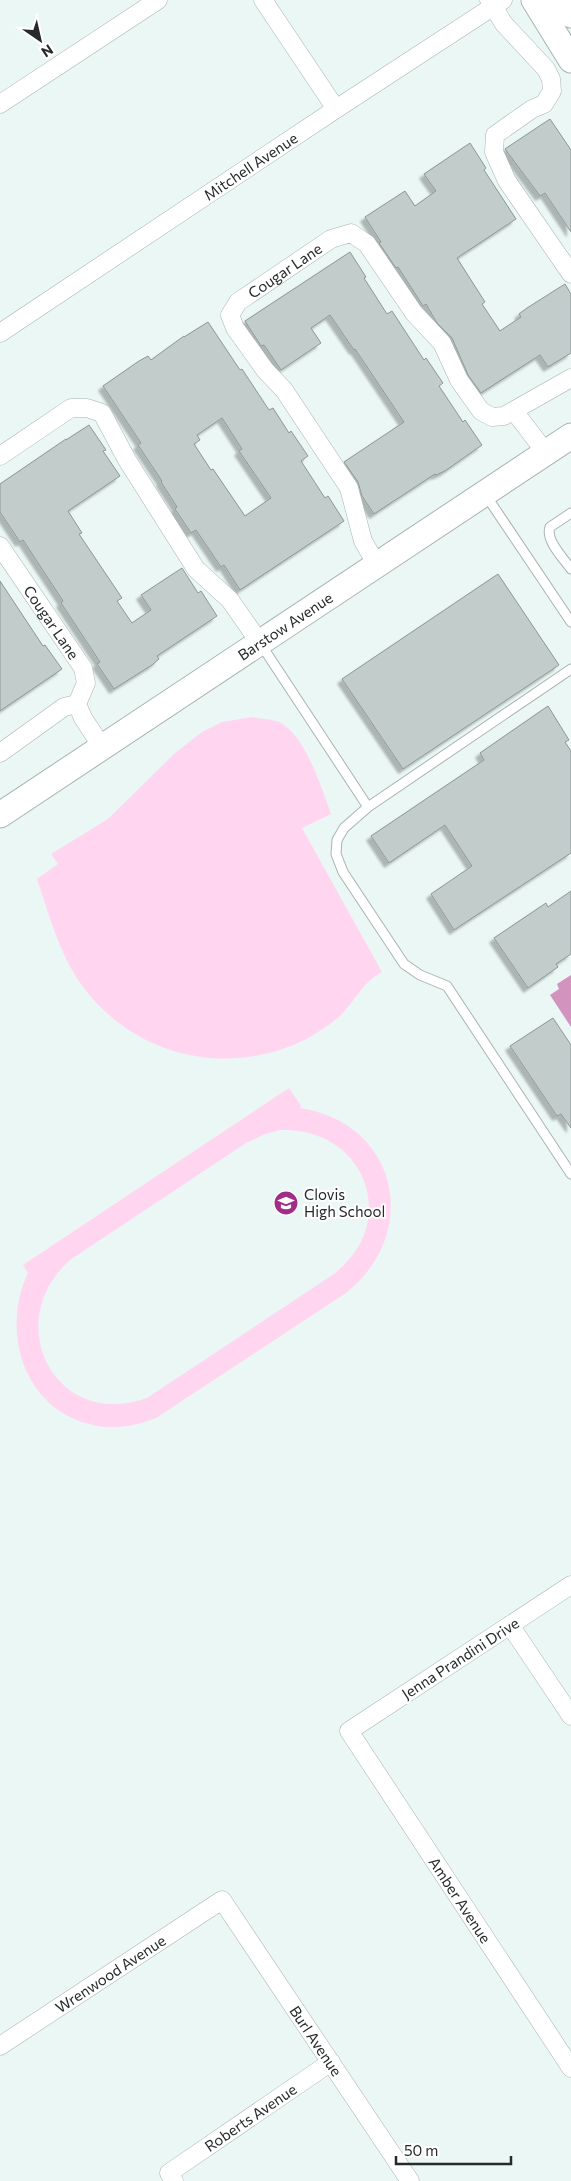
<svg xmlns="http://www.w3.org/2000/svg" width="571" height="2181" font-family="Commissioner,sans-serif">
	<defs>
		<filter id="shadow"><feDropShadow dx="-4.5" dy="4.5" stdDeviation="1" flood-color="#0004"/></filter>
	</defs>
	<rect width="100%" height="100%" fill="#ebf7f5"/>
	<path fill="#ffd5f0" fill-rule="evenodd" d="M252,717C260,719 272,719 279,722C305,734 322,789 331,814L302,828L382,972C363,982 355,1001 340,1016C332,1023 319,1032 310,1037C230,1080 133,1057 81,984C59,953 49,914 37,879L58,864L51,854L108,819L175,753L202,732L222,722Z
		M289,1088L301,1106L300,1108C398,1123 422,1232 346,1293L156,1418C136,1426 114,1430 93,1425C24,1410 0,1332 28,1273L23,1265ZM281,1130C366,1128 401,1222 334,1274L147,1398C55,1431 0,1322 70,1260L246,1143L268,1133Z"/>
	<path fill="#d293be" d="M571,975V1027L550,995L559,989L557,984Z"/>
	<path fill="#c1cccb" stroke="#8c9796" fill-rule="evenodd" filter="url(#shadow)" d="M550,119L571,150V232L545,193L540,196L505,149Z
		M470,143L486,168L484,170L516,219L457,258L485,302L482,304L500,331L521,317L519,314L527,308L565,284L571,294V353L548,367L540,355L481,393L468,375L452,338L437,323L426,304L423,306L398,267L396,268L379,243L381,242L365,217L405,191L415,206L436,191L424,174Z
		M350,252L366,277L364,278L387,314L392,311L424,360L426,358L443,383L439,386L463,422L465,420L482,445L445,471L436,475L435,474L374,514L362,496L358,482L344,462L404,422L355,349L354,350L330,315L311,328L321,343L281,370L264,345L261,346L245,321Z
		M208,322L240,370L242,369L269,410L273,408L289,433L291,431L308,456L301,461L325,498L328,496L344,521L240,590L224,565L221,567L196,530L191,533L175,509L177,507L161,482L162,481L138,445L141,443L103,386L139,361L148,356L151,360L184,336V337ZM222,418L242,449L239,451L271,498L245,516L213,469L211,470L194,444L200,440L197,435Z
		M89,425L106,450L103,451L120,476L68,511L82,533L79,534L122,598L117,601L132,623L151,610L141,595L182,568L198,593L201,591L217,616L157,656L159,659L152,665L114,689L97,664L100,662L61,603L63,601L23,540L20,542L0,512V484L66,439V440Z
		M498,574L559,665L403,769L342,679Z
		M0,581L43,646L45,645L62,669L0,711Z
		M548,706L569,740L565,742L571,751V853L454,930L431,894L472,866L445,825L389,863L371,836L484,760L480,753Z
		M571,891V954L556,964L558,967L528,988L494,938L546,903L548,907Z
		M553,1018L571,1045V1128L561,1114L557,1116L510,1046Z"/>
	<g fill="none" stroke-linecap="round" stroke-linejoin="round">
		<defs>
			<path id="lane" d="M485,494L571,622
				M571,513L550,527C545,540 564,559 571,569
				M260,643L368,807L571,669
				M368,807L344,828L337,840L336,854L343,872L404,964L420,975L447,986L571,1174"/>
			<g id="street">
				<path d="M263,0L336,109"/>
				<path d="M489,0L504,24L546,69L551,79L552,91L544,104L532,109L495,135L494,152L507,181L571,274"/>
				<path d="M0,104L158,0"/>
				<path id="s1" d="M0,333L336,109L503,0"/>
				<path d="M514,411L546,453"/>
				<path d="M0,456L71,408H87L102,413L127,460L196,569L230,600L260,643"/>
				<path id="s2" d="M0,546L83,668L86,683L77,704L83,718L102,747"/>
				<path id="s3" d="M377,565L363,541L349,488L284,390L265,370L235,328L230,315L238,302L331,239L351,233L367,244L414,313L442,343L459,380L481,411L492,417L504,416L571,378"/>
				<path d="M0,753L64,707L77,704"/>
				<path id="s4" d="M571,1585L349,1731L571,2068"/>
				<path d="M510,1625L571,1716"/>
				<path id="s5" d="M0,2046L222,1900L410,2181"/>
				<path id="s6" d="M174,2181L169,2173L331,2062"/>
			</g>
			<g id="secondary">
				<path d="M534,0L571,60"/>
				<path d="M559,0L571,15"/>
				<path id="s7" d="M0,815L571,436"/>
			</g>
		</defs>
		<use href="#lane" stroke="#a8b3b2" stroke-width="11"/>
		<use href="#street" stroke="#a8b3b2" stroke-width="19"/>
		<use href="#secondary" stroke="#a8b3b2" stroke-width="27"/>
		<use href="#lane" stroke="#fff" stroke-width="9"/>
		<use href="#street" stroke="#fff" stroke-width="18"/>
		<use href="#secondary" stroke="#fff" stroke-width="25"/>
	</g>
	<defs>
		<symbol id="school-disc" viewBox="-11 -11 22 22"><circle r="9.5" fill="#a22d86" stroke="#fff"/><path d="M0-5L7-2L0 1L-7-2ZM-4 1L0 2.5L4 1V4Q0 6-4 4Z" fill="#fff"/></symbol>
	</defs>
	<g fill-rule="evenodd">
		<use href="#school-disc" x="272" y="1189" width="28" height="28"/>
	</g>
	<g text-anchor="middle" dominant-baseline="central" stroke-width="4" stroke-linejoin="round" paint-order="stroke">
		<g font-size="15" fill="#262a2a" stroke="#fff">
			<text stroke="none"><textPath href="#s1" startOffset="301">Mitchell Avenue</textPath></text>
			<text stroke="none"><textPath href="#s3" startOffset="365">Cougar Lane</textPath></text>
			<text stroke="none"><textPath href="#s2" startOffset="92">Cougar Lane</textPath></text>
			<text stroke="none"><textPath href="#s7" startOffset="342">Barstow Avenue</textPath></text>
			<text transform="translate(460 1658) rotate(-33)">Jenna Prandini Drive</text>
			<text stroke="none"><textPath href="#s4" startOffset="468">Amber Avenue</textPath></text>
			<text stroke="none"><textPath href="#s5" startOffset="132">Wrenwood Avenue</textPath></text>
			<text stroke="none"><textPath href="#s5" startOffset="435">Burl Avenue</textPath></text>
			<text stroke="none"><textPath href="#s6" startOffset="108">Roberts Avenue</textPath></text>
		</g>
		<g font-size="15" fill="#262a2a" stroke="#fff" text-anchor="start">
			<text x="304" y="1194">Clovis<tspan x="304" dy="17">High School</tspan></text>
		</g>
	</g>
	<g transform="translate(40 40) rotate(146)" stroke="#ffffff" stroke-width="4" paint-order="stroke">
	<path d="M0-4L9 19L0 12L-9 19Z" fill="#262a2a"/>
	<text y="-8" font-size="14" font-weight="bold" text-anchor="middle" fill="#262a2a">N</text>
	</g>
	<path d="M396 2156v8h115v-8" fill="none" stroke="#262a2a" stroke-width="2.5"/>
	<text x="404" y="2156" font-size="15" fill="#262a2a" stroke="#ffffff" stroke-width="4" paint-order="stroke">50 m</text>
</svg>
